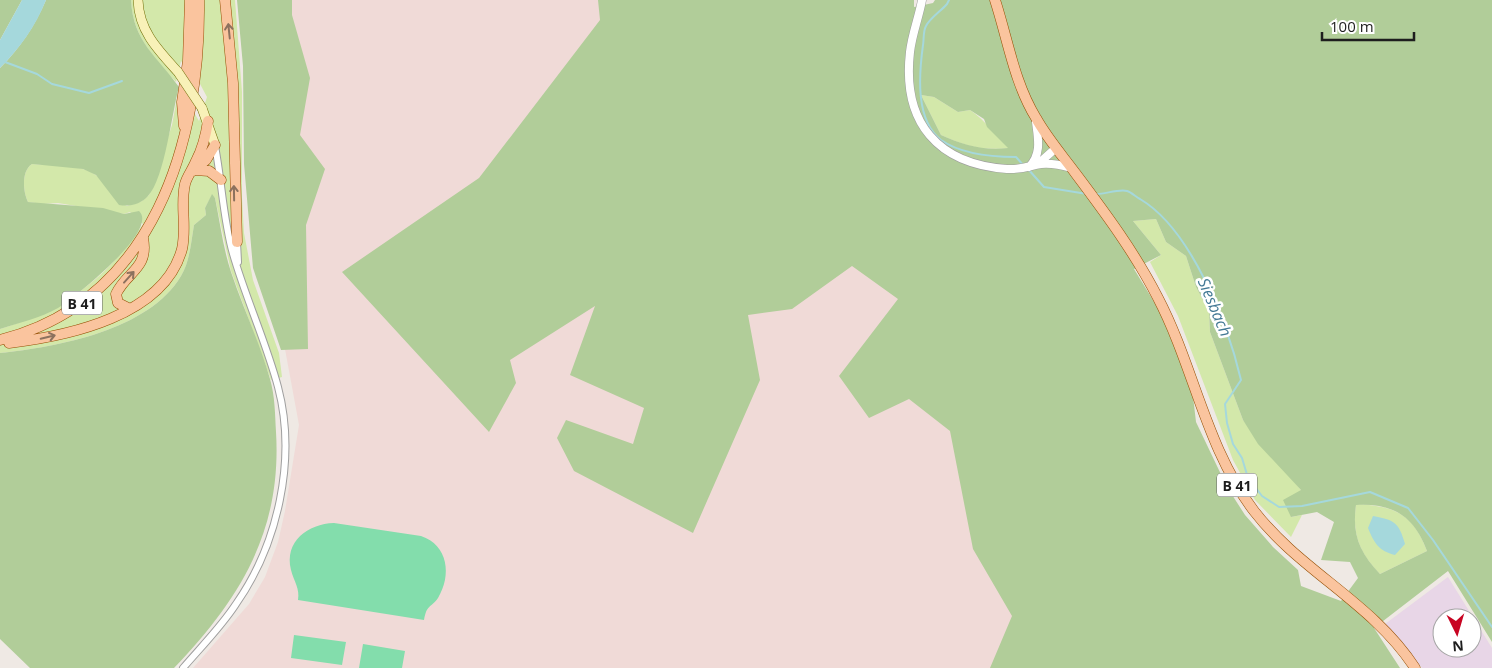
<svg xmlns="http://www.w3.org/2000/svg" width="1492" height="668" font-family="'Open Sans',sans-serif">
	<rect width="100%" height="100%" fill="#efe9e4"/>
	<path fill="#e8d6e7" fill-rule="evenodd" d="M1448,577L1492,648V668H1422L1385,624ZM1442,618H1472V648H1442Z"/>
	<path fill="#f0dad7" d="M245,0H615L682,233L942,270L1051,668H193L249,604L265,577L278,542L285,511L299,425L273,284Z"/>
	<path fill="#d3e8aa" d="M131,0H235L242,92V198L244,233L253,280L279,353L282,377L271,380L231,271L215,198L212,195L205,208L206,215L194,225C191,242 190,261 181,276C149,330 58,347 0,353V329C64,309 105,281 143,224L130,212L124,214L58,203L43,204L28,202C23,192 21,171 32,164C51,166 81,163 97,176C110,186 111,198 127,206L142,201L149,195L172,125L179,87L199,121L207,97L199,82L181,61L176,82C153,57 132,35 131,0Z
		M921,95L934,97L958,112L970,110C985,120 995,135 1009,148C981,151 966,146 941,135Z
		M1156,219L1166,242L1186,256L1196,287L1209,311L1210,332L1243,420L1301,490L1291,517L1302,515L1291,537L1255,500L1233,460L1178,316L1150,262L1161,255L1133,221Z
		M1356,504C1394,506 1413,513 1427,551L1380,574C1359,552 1352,534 1356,504Z"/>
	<path fill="#b1cd99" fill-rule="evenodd" d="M0,0H22L0,40Z
		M46,0H131C133,42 157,56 179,87C172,111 165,178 148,196C141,204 130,207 119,205L96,175L83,169L32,164C21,171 23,192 28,202L103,208L124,214L139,211C160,230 74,298 58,308C40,318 19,323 0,329V68C20,48 35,26 46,0Z
		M237,0H292V15L310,78L300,135L325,169L306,225L308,349L281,350L253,268L244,164L243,66Z
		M598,0H914V7L933,3L935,0H1492V642L1448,571L1374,628L1400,668H990L1012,616L973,549L950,431L909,399L869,418L839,376L898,299L852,266L792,309L748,315L760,380L693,533L574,471L557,438L566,420L633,444L644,408L570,375L595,306L510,360L516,383L489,432L342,272L479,178L600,20ZM921,95L934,97L958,112L970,110L984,119L987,127L1008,148C983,151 964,145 941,135ZM1156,219L1166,242L1186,256L1196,287L1209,311L1210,332L1243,420L1258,444L1301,490L1283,500L1291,517L1317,512L1334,522L1321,560L1350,562L1358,578L1341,601L1301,586L1298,570L1273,547L1245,515L1227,487L1196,422L1192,388L1177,353L1159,310L1134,269L1161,255L1133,221ZM1356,505C1393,503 1414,516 1427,551L1380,574C1359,552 1352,534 1356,505Z
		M212,194L215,198C220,222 223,248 231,272C243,308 260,343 270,379C275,396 275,414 276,432C282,531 240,599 174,668H30L0,639V353C58,347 149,330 181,276C190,261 191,242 194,225L206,215L205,208Z"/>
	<path fill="#83ddac" d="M334,523L421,536C448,545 452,575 438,598C430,609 427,604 424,620L298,600C300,588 294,582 291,570C284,541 308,524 334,523Z
		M294,635L346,642L342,665L291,658Z
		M363,644L405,651L402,668H359Z"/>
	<path fill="#a5d8dc" d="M22,0H46C36,26 19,49 0,68V40Z
		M1373,516C1394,520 1399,522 1405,544L1395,555C1379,551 1374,543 1368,528Z"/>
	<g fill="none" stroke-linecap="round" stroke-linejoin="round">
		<path stroke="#a5d8dc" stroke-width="2" d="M949,0L947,4C941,11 930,18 926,26C923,31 924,40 923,45C919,74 915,120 941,140C961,154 992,157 1016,157L1024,166
			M5,62L37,74L52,84L89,93L122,81
			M1028,169L1044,187L1087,194
			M1097,194C1105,194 1119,189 1127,191C1131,192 1136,197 1140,199C1191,229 1228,324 1241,380L1225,404L1227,423L1233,444L1242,458L1248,478L1262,496L1279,507L1302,506L1370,492L1408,508L1433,540L1492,627"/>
		<defs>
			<path id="minor" d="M237,242L238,262
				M183,668C201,647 221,627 236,604C278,544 297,459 278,387C266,342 246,299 233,254C223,219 222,182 215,146"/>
			<path id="tertiary" d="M922,0C919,17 912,34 910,52C902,123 938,164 1007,169C1020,170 1029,166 1041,164C1051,163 1061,165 1071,168
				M1038,164L1056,148
				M1029,167C1042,154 1038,138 1036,122"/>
			<path id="secondary" d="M138,0C139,31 158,50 178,72
				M202,108L215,145"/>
			<path id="primary" d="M225,0L233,83L237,242
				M995,0C1008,40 1014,82 1036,118C1047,138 1062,155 1076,174C1106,214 1135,253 1158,298C1194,367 1206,448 1254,511C1300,571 1373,603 1415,668
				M184,126L182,102L188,61L190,0
				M195,170L209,171L221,180
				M193,171L206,160L215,145
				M130,309L118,303L116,294C127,271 149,269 143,238
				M0,340C154,301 201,142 199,0
				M9,343C68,336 164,316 182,249C187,227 180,205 185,184C187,176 193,169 196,161C203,148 206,135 208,121"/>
		</defs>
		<use href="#minor" stroke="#9f9f9f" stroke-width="8"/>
		<use href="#tertiary" stroke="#9f9f9f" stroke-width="9"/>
		<use href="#secondary" stroke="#736e07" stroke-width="10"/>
		<use href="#primary" stroke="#954e03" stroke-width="11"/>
		<use href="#minor" stroke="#fff" stroke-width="6"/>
		<use href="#tertiary" stroke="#fff" stroke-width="8"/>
		<use href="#secondary" stroke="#f8f1b8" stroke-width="9"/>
		<use href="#primary" stroke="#fac49e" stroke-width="10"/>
		<defs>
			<path id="secondary-bridge" d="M178,72L202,108"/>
		</defs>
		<use href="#secondary-bridge" stroke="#736e07" stroke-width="10" stroke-linecap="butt"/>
		<use href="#secondary-bridge" stroke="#f8f1b8" stroke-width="9"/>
	</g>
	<defs><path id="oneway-shaft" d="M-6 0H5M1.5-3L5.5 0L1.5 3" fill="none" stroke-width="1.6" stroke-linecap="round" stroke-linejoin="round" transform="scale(1.25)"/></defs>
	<g stroke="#8c715e">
		<use href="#oneway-shaft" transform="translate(229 31) rotate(-96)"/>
		<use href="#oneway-shaft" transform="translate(234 193) rotate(-91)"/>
		<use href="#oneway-shaft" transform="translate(129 277) rotate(-48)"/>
		<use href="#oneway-shaft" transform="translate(48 337) rotate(-13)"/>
	</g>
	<g text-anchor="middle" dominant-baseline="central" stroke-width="5" stroke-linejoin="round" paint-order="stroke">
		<g fill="#fff" stroke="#626262" stroke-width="1">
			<rect x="62" y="291.5" width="40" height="23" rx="4"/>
			<rect x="1217" y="473.5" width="40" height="23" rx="4"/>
		</g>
		<g font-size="14" font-weight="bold" fill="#1e1e1e">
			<text x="82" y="303">B 41</text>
			<text x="1237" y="485">B 41</text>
		</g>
		<g font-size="16" font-style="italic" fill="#437995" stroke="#fff">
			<text transform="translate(1215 307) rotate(67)">Siesbach</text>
		</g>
	</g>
	<g transform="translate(1457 633) rotate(175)"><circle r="24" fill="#ffffff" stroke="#a5a5a5"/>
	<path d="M0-4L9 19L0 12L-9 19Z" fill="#c80422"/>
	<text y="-8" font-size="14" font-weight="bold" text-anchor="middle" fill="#1e1e1e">N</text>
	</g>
	<path d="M1322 32v8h92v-8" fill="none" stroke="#1e1e1e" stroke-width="2.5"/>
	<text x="1330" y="32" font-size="15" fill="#1e1e1e" stroke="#ffffff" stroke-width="4" paint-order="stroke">100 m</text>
</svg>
